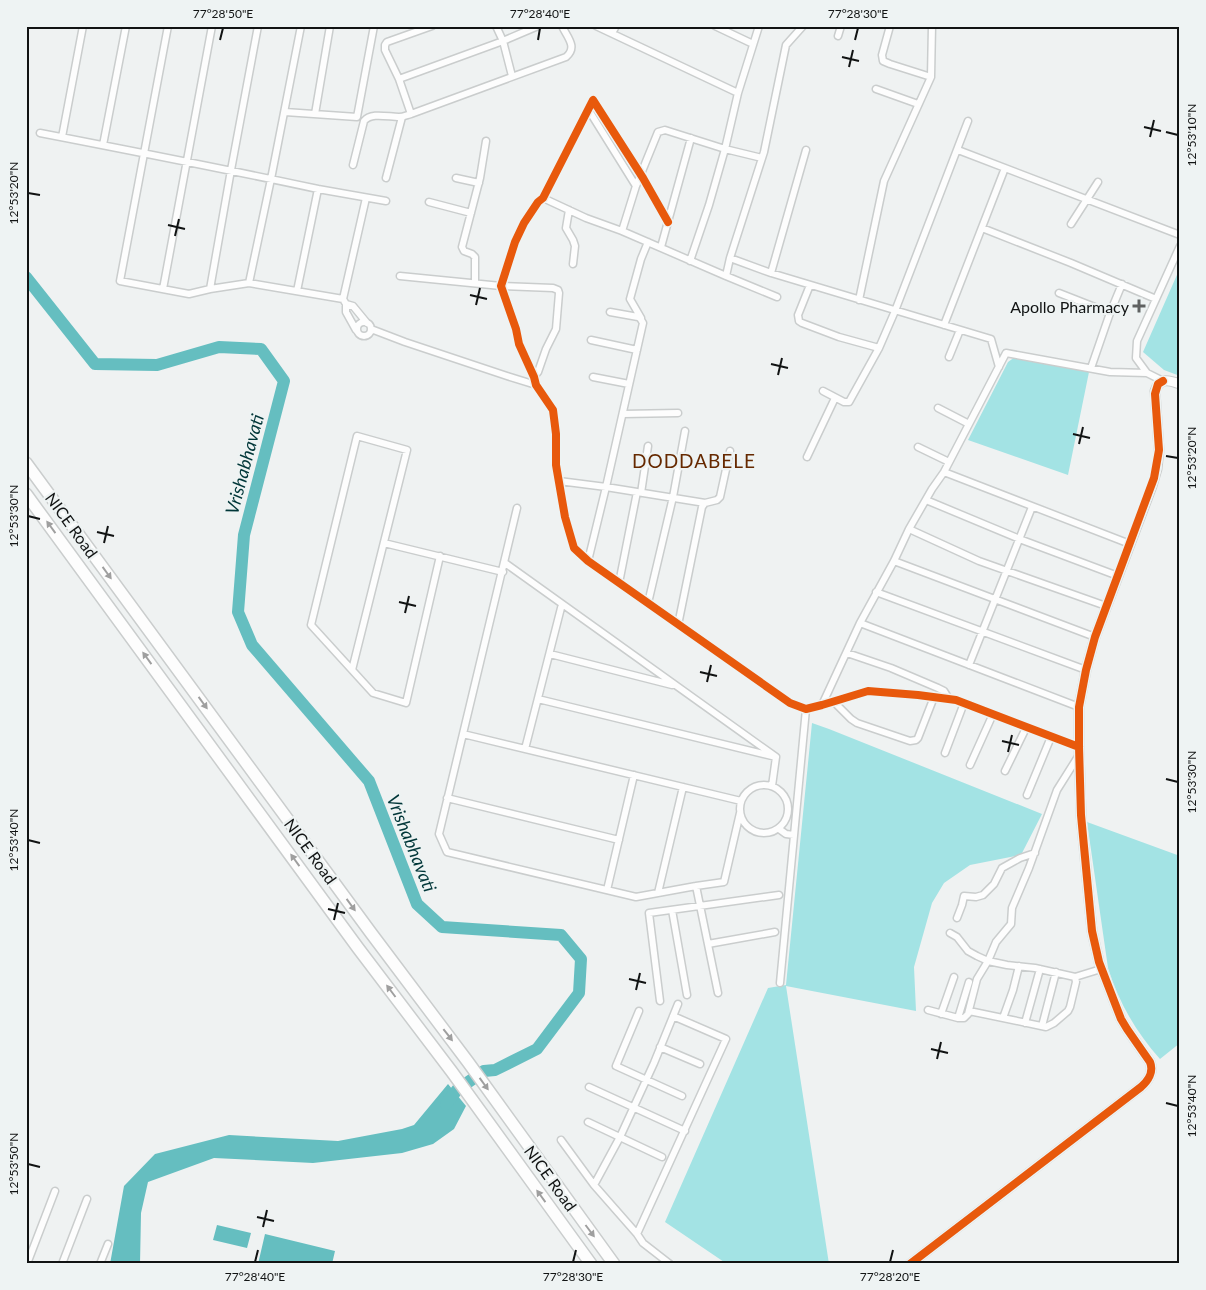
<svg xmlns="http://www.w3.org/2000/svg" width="1206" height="1290" font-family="Lato,sans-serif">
	<rect width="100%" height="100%" fill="#eff2f2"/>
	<path fill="#a3e3e4" d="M1180,268V376L1164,370L1143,352Z
		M1015,357L1089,372L1068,475L968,440L1008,362Z
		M812,723L829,729L1042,814L1021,855L970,865L944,883L932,903L914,967L916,1011L786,986L829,1264H727L665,1222L768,988L786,985Z
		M1087,822L1180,856V1043L1160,1059C1136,1032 1119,1003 1108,968Z"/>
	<path fill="#65bec0" d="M448,1084L466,1106L454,1129L433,1144L402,1153L313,1163L214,1158L148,1182L141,1213L140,1264H110L124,1186L155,1154L229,1135L338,1141L402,1129L414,1125Z
		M217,1225L251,1233L247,1248L213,1240Z
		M265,1234L335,1251L332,1264H258Z"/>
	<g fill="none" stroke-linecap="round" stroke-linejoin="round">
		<path stroke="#65bec0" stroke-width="12" d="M26,277L95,364L157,365L219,347L261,349L284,381L244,535L238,612L252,645L369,781L417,904L442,927L561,935L581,959L579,993L537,1049L495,1070L484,1071L457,1090L446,1104"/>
		<defs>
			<path id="street" d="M168,26L120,281L189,294L210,289L249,283L343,299L346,304
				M496,26L503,41L512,76
				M596,26L738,93
				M715,26L753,44
				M890,26L882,55L883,61L890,64L931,77
				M612,33L616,26
				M838,36L841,26
				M399,79L503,41L538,26
				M876,89L918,104
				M588,109L636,186
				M285,112L357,117L374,26
				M315,114L330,26
				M411,114L399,79L385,50V45L387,42L432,26
				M40,133C133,151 225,169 318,189L297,291
				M62,137L83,26
				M103,145L126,26
				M958,150L1180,235
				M353,165L364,121C371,112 388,117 399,117C403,117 407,115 411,114L566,57C578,47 567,37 562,26
				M386,178L402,117
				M456,178L479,183
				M318,189L386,201
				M543,198L586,218L622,231L726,276L730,258L771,273L991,339L999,367
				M429,202L471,213
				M569,210L566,228L573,240L575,246L573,264
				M668,222L643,178L593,100L543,198L538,202L524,223L515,242L501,286L516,329L519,344L534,377L536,385L553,410L556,434V465L565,517L574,548L588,561L790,703L806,709L822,705L868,691L918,695L956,700L1079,747
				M1071,224L1098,182
				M982,228L1071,263L1156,299
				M622,231L636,186L658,132L665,130L725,149L762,158
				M661,247L691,138
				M730,258L764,152L786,45L803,26
				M690,261L709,205L725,149L738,93L759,26
				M771,273L806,150
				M400,276L501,286L553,288L558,290L559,293L556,329L546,349L538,372L534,377
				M726,276L777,297
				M249,283L271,179L301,26
				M475,283V257L472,254L464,251L462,247L480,178L486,141
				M810,285L798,315L799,321L802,323L839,337L879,348
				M163,289L212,26
				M210,289L231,170L258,26
				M1059,293L1110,313
				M343,299L366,198
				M859,300L884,181L931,77L932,26
				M641,318L630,299L641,259L648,242
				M357 329a7 7 0 1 1 14 0a7 7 0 1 1-14 0Z
				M944,325L1005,168
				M371,329L405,342L507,376L536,385
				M356,330L346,312V304L353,306L367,323
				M591,340L637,350
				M949,357L960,330
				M1091,368L1110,313L1122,284
				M593,377L629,384
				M1163,381L1147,373L1136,358L1137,341L1180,246
				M823,391L844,402H849L879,348L895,311L968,121
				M938,408L969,424
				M623,414L678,413
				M918,447L949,462
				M807,457L835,398
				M944,472L1130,544
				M559,481L606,487L705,503
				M641,493L648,446
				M926,500L1022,540L1118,576
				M517,508L439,834L447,852L636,897L696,886L724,882L740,813
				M909,529L979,561L1106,606
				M384,543L503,572
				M588,561L606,487L643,323L640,318L638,317L610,312
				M894,561L1095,637
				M505,563L776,757
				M619,583L637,492
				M876,592L1086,670
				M648,603L673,497L685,431
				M860,623L894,561L909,529L932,489L944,472L1006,353L1110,372L1147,373
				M678,625L702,507L705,503L717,500L720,497L730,451
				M847,653L891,668L938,688L944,691L949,699
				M550,654L672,685
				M969,665L1032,507
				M352,670L407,450L357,436L311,625L373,693L406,703L440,556
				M538,699L776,757L772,786
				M834,702L851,719L857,723L910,741L916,740L918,738L934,697
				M822,705L860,623L1079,707
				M463,734L741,801
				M525,749L562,604
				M945,753L964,703
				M970,765L993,714
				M1005,771L1026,728
				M740 809a24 24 0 1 1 48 0a24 24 0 1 1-48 0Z
				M1027,795L1051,737
				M447,798L619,840
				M779,829L786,834L794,835
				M696,886L718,993
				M607,890L634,775
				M658,893L683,787
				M672,910L687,995
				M957,918L962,905L964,896L976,897L983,895L994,884L1002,868L1020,858L1035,853
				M950,933L957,937L968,951L977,956L988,961L1007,965L1035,968L1075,977L1101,969
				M708,944L775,932
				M780,983L806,709
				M660,1001L649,913L779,895
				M928,1010L958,1018H964L968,1014L977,979L988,961L996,942L1011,924L1012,908L1029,868L1057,790L1079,755
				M639,1011L616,1066L682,1096
				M969,1011L1046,1027L1054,1023L1068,1011L1070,1007L1076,982L1075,977
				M941,1014L954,977
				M958,1018L969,982
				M1003,1018L1013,990L1019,966
				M1025,1023L1040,969
				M1042,1026L1056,972
				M660,1047L700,1064
				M589,1087L685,1131
				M588,1122L662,1157
				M561,1140L594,1185L637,1234
				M594,1185L620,1137L654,1063L678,1004
				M27,1264L55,1191
				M62,1264L87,1199
				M100,1264L108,1244
				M670,1264L643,1243L637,1234L726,1039L673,1016"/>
			<path id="secondary" d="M910,1264L1141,1087C1148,1081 1154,1072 1150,1062L1127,1029L1121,1019L1099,962L1092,931L1081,815L1079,747V707L1086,670L1095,637L1152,486L1157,469L1159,450L1155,391C1160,377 1169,380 1180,384"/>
			<path id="highway" d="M26,463L371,933L468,1062L614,1264
				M26,494L358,948L452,1072L591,1264"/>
		</defs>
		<use href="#street" stroke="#cacdcd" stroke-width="9"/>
		<use href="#secondary" stroke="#cacdcd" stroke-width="11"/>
		<use href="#highway" stroke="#cacdcd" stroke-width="14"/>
		<use href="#street" stroke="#fdfdfd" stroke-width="6"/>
		<use href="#secondary" stroke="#fdfdfd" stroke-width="9"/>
		<use href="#highway" stroke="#fdfdfd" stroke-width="11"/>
		<defs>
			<path id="cycleway" d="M668,222L643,178L593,100L543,198L538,202L524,223L515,242L501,286L516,329L519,344L534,377L536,385L553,410L556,434V465L565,517L574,548L588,561L790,703L806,709L822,705L868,691L918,695L956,700L1079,747
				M910,1264L1141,1087C1148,1081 1154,1072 1150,1062L1127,1029L1121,1019L1099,962L1092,931L1081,815L1079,747V707L1086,670L1095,637L1154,478L1159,450L1155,394L1158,384L1163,381"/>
		</defs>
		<use href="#cycleway" stroke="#eef3f3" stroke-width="11"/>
		<use href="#cycleway" stroke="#e8590c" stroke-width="8"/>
	</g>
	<defs><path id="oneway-solid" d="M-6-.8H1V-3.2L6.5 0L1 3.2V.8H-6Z" transform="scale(1.25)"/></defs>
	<g fill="#9f9f9f">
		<use href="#oneway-solid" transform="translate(51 527) rotate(-126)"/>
		<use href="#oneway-solid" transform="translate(107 573) rotate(54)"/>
		<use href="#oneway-solid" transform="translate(147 658) rotate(-126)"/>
		<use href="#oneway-solid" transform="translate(203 703) rotate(54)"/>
		<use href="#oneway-solid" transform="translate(295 860) rotate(-126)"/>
		<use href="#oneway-solid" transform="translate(351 905) rotate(54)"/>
		<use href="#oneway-solid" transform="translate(391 991) rotate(-127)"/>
		<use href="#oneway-solid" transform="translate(448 1035) rotate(52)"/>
		<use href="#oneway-solid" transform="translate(484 1084) rotate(54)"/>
		<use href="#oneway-solid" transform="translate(541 1196) rotate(-126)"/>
		<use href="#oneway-solid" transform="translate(590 1231) rotate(53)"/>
	</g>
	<path fill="none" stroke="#111313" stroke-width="2" d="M220,40L223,28M538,40L540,28M855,40L858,28M842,57L859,61M849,67L853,50M1144,127L1161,131M1166,132L1178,135M1150,137L1154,120M28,193L40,195M168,225L185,229M175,236L179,219M470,295L487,299M476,305L480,288M771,364L788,368M778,375L782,358M1073,434L1090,438M1079,444L1083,427M1166,456L1178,458M28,516L40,519M97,532L114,536M104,543L108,526M399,602L416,606M405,613L409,596M700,672L717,676M707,682L711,665M1002,741L1019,745M1008,752L1012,735M1166,779L1178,782M28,840L40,843M328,909L345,913M334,920L338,903M629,979L646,983M636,990L640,973M931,1049L948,1053M937,1059L941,1042M1166,1103L1178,1106M28,1164L40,1167M257,1217L274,1221M263,1227L267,1210M255,1262L258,1250M573,1262L576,1250M890,1262L893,1250"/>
	<path fill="#5f6161" stroke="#eef3f3" stroke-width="2" d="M1136.5 298.5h5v5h5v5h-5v5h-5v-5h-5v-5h5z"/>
	<g text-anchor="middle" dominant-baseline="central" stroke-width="4.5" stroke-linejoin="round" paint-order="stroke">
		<g font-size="16" fill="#111313" stroke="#eef3f3" text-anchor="end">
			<text x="1129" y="306">Apollo Pharmacy</text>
		</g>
		<g font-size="16" fill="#111313" stroke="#eef3f3">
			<text transform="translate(72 525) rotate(54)">NICE Road</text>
			<text transform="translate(311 851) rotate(54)">NICE Road</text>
			<text transform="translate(551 1178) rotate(54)">NICE Road</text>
		</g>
		<g font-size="18" font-style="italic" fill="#003638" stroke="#eef3f3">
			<text transform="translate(244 464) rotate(-75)">Vrishabhavati</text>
			<text transform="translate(412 843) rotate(68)">Vrishabhavati</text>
		</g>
		<g font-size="19" letter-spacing="1" fill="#662900" stroke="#eef3f3">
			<text x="694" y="460">DODDABELE</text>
		</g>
	</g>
	<rect width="1206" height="1290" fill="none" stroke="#eef3f3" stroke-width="55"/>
	<rect x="28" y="28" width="1150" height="1234" fill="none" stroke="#111313" stroke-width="2"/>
	<g font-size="12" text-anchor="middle" fill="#111313">
		<text x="223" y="18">77°28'50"E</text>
		<text x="540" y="18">77°28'40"E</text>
		<text x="858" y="18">77°28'30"E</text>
		<text transform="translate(1192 135) rotate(-90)" y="4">12°53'10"N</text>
		<text transform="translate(14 193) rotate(-90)" y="4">12°53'20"N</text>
		<text transform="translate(1192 458) rotate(-90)" y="4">12°53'20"N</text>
		<text transform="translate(14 516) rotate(-90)" y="4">12°53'30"N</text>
		<text transform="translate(1192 782) rotate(-90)" y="4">12°53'30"N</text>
		<text transform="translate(14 840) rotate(-90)" y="4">12°53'40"N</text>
		<text transform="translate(1192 1106) rotate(-90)" y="4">12°53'40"N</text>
		<text transform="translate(14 1164) rotate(-90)" y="4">12°53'50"N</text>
		<text x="255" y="1281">77°28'40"E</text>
		<text x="573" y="1281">77°28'30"E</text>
		<text x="890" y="1281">77°28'20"E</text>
	</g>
</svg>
